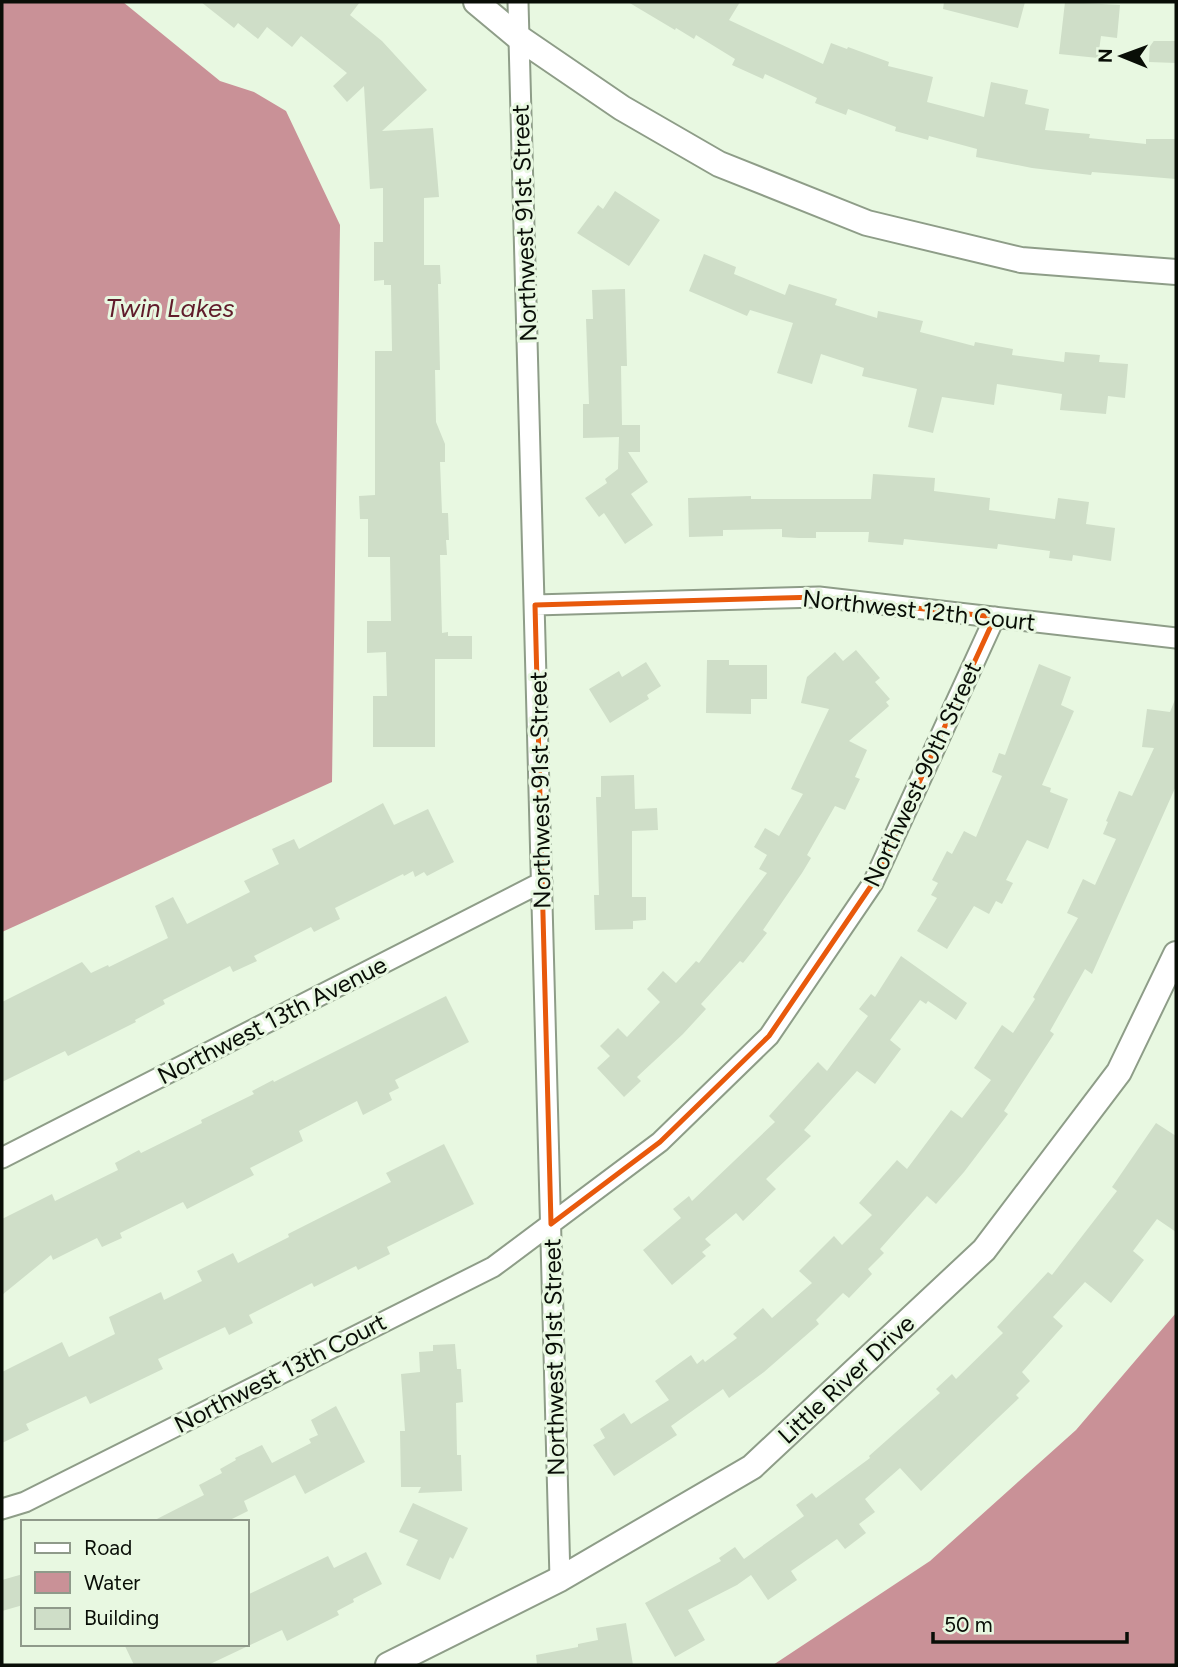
<svg xmlns="http://www.w3.org/2000/svg" width="1178" height="1667" font-family="Figtree,sans-serif">
	<rect width="100%" height="100%" fill="#e8f8e1"/>
	<path fill="#c99197" d="M2,2H123L220,81L254,92L286,111L340,225L332,782L2,932Z
		M1176,1313V1665H773L930,1561L1076,1430Z"/>
	<path fill="#cfdec8" d="M201,2H360L350,15L382,41L427,90L382,131L433,128L437,173L439,197L424,198V265H440L441,284H438L440,370H435L436,422L445,444V462H440L442,513H448L449,540H446L447,555H440L442,633L448,632V636H472V659H435V747H373V696H387L386,652L367,653V621H391L390,557H368V519H360L359,496L375,495V351H392L391,285H384V280L374,281V242H383V188L370,189L364,86L347,102L333,86L347,73L301,36L292,47L267,27L258,39L238,23L234,28Z
		M628,2H740L729,20L823,64L831,43L847,49L848,47L889,62L888,66L933,77L927,102L984,117L991,82L1028,90L1025,104L1049,109L1045,130L1090,134L1089,138L1146,144V139H1176V179L1092,172L1091,175L1032,168L976,157L977,149L929,136L928,140L895,131L896,127L848,109L846,115L815,103L817,98L765,74L763,79L732,65L735,59L696,35L694,39L676,28L675,30Z
		M944,2H1025L1018,28L943,9Z
		M1065,2L1120,5L1117,38L1101,36L1098,58L1059,54Z
		M1150,41H1176V63L1149,62Z
		M615,191L660,220L629,266L577,233L598,205L603,209Z
		M704,254L736,267L734,274L785,295L789,284L837,299L835,305L877,318L878,311L923,321L920,332L974,346L975,342L1013,349L1012,355L1064,362L1065,352L1100,355L1099,362L1128,364L1125,398L1108,396L1106,414L1060,410L1062,394L997,384L994,405L942,397L933,433L908,427L917,389L862,376L864,368L821,354L812,384L777,373L793,323L750,310L747,316L689,291Z
		M625,289L627,366H621L622,425H640V452H628L648,482L631,494L653,525L625,544L604,513L599,517L585,498L607,483L605,479L618,469L619,437L583,438V404H589L586,319H593L592,290Z
		M873,474L935,478L934,491L990,498L989,510L1055,519L1058,498L1089,502L1086,524L1115,528L1111,561L1073,555L1072,561L1049,558L1050,551L998,544L997,549L904,539L903,545L868,542L869,532H816V538H799L782,537V529L723,530V536L689,537L688,498L751,496V499H871Z
		M856,650L880,678L875,682L890,699L886,702L889,706L849,741L867,750L855,777L860,779L845,810L835,806L807,855L811,858L802,873L763,930L767,933L743,963L740,961L701,1004L706,1009L683,1034L637,1077L641,1081L624,1097L597,1068L610,1056L600,1046L618,1028L627,1037L660,1002L647,989L663,971L676,983L696,961L699,963L767,873L759,869L767,855L754,847L765,828L779,836L803,794L791,789L829,709L801,703L807,677L835,652L843,661Z
		M707,660H729V665H767V699H751V714L706,713Z
		M646,662L661,686L647,695L649,699L610,723L589,689L619,671L622,677Z
		M1039,664L1071,677L1061,705L1074,711L1042,785L1051,788L1050,792L1068,799L1048,849L1027,840L1006,880L1013,883L1002,904L996,901L989,914L974,906L947,949L917,931L937,898L931,895L938,883L932,880L947,851L952,854L964,831L976,837L1002,776L992,772L999,753L1005,755Z
		M1176,697V786L1092,974L1085,969L1050,1031L1054,1034L1004,1111L1008,1114L964,1172L936,1204L927,1196L880,1249L884,1253L868,1269L872,1274L849,1298L843,1293L816,1320L819,1324L764,1372L729,1398L723,1389L671,1426L677,1435L614,1476L593,1445L605,1438L600,1429L624,1413L631,1424L669,1400L655,1381L691,1355L697,1364L703,1359L705,1362L737,1338L733,1334L763,1308L772,1318L812,1283L799,1271L834,1236L842,1245L872,1215L859,1203L897,1160L907,1169L951,1110L962,1118L991,1080L974,1068L1002,1025L1013,1033L1035,999L1033,997L1078,918L1067,913L1083,879L1095,885L1116,839L1103,834L1108,822L1106,821L1119,791L1132,796L1154,748L1142,747L1147,709L1170,712Z
		M634,775L635,809L657,808L658,830L632,831V897H646V920L633,921V929L595,930L594,895H599L596,797H601V776Z
		M383,803L394,825L428,809L454,862L427,876L424,872L415,877L413,871L404,876L403,874L335,908L340,919L314,932L311,927L254,956L257,961L233,972L230,966L163,1000L165,1004L135,1020L136,1022L68,1056L65,1051L2,1082V1002L82,962L91,973L108,965L109,967L168,938L155,906L173,897L187,924L250,892L244,881L279,864L272,849L294,839L299,849Z
		M901,956L967,1003L956,1020L928,1001L926,1004L920,1000L890,1040L901,1049L875,1084L857,1071L804,1130L811,1136L766,1179L776,1189L743,1221L736,1213L705,1239L711,1245L702,1252L706,1256L672,1285L643,1250L681,1218L673,1209L689,1196L692,1201L775,1122L769,1116L818,1062L827,1071L868,1016L859,1009L871,994L875,997Z
		M446,996L469,1042L395,1080L399,1088L389,1093L392,1100L363,1115L357,1101L299,1131L303,1141L250,1168L254,1175L187,1209L183,1202L120,1233L122,1238L102,1247L97,1238L53,1260L51,1255L2,1295V1219L52,1194L55,1201L118,1170L115,1163L139,1150L141,1153L202,1123L201,1120L254,1094L252,1091L273,1080L274,1082Z
		M1156,1123L1176,1136V1232L1157,1219L1133,1251L1144,1260L1111,1303L1085,1282L1053,1317L1063,1326L1022,1372L1030,1381L1016,1395L1019,1398L921,1491L900,1468L865,1499L875,1512L859,1524L866,1533L845,1549L837,1539L791,1571L797,1580L768,1600L751,1575L737,1585L688,1610L705,1640L675,1657L645,1603L721,1561L719,1558L735,1547L744,1559L804,1516L796,1505L812,1493L816,1498L870,1458L869,1456L940,1393L936,1389L952,1374L956,1379L1003,1333L997,1327L1048,1272L1052,1275L1117,1191L1112,1187Z
		M444,1144L474,1204L387,1247L390,1254L358,1270L356,1266L314,1287L312,1283L249,1315L253,1323L229,1335L225,1327L158,1359L163,1369L90,1404L86,1396L26,1424L29,1430L2,1443V1372L62,1342L69,1357L115,1334L109,1317L161,1292L164,1300L202,1281L197,1271L233,1253L238,1263L289,1237L288,1234L391,1182L386,1173Z
		M455,1344L457,1369H461L463,1402L456,1403L457,1455H461L462,1491L418,1493L421,1487H401L400,1431H405L401,1374L420,1372L419,1352L433,1351V1345Z
		M336,1406L365,1462L305,1494L295,1475L244,1501L248,1511L226,1522H151L204,1495L199,1485L222,1473L220,1469L236,1460L235,1458L262,1445L272,1463L311,1443L309,1439L318,1435L311,1420Z
		M413,1503L468,1528L453,1559L450,1557L440,1580L406,1565L418,1540L399,1532Z
		M366,1552L382,1584L353,1599L354,1602L337,1611L339,1615L287,1641L282,1630L208,1665H134L124,1644H247V1595L328,1556L334,1568Z
		M23,1574V1605L2,1611V1580Z
		M626,1623L633,1665H537L536,1655L578,1647V1644L598,1640L596,1628Z"/>
	<g fill="none" stroke-linecap="round" stroke-linejoin="round">
		<defs>
			<path id="minor" d="M518,2L560,1579
				M535,605L819,597L1176,638
				M2,1158L542,882
				M2,1509L25,1502L493,1267L660,1142L769,1036L873,883L995,617"/>
			<path id="tertiary" d="M476,2L518,37L622,108L719,164L867,223L1021,260L1176,272
				M388,1665L560,1579L752,1467L984,1250L1119,1072L1176,954"/>
		</defs>
		<use href="#minor" stroke="#8e9d88" stroke-width="23"/>
		<use href="#tertiary" stroke="#8e9d88" stroke-width="28"/>
		<use href="#minor" stroke="#fff" stroke-width="19"/>
		<use href="#tertiary" stroke="#fff" stroke-width="24"/>
	</g>
	<path fill="none" stroke="#e8590c" stroke-width="5" stroke-linejoin="round" d="M819,597L995,617L873,883L769,1036L660,1142L551,1224L535,605Z"/>
	<g text-anchor="middle" dominant-baseline="central" stroke-width="6" stroke-linejoin="round" paint-order="stroke">
		<g font-size="24" fill="#090e07" stroke="#e8f8e1">
			<text transform="translate(524 223) rotate(-92)">Northwest 91st Street</text>
			<text transform="translate(919 610) rotate(6)">Northwest 12th Court</text>
			<text transform="translate(922 774) rotate(-65)">Northwest 90th Street</text>
			<text transform="translate(540 790) rotate(-91)">Northwest 91st Street</text>
			<text transform="translate(272 1020) rotate(-27)">Northwest 13th Avenue</text>
			<text transform="translate(554 1357) rotate(-91)">Northwest 91st Street</text>
			<text transform="translate(280 1373) rotate(-27)">Northwest 13th Court</text>
			<text transform="translate(846 1379) rotate(-43)">Little River Drive</text>
		</g>
		<g font-size="26" font-style="italic" fill="#601c2b" stroke="#e8f8e1">
			<text x="170" y="308">Twin Lakes</text>
		</g>
	</g>
	<rect width="1178" height="1667" fill="none" stroke="#090e07" stroke-width="7"/>
	<rect x="21" y="1520" width="228" height="126" fill="#e8f8e1" stroke="#8f9a8a" stroke-width="2"/>
	<rect x="35" y="1543" width="35" height="10" fill="#ffffff" stroke="#8f9a8a" stroke-width="2"/>
	<text x="84" y="1555" font-size="21" fill="#090e07">Road</text>
	<rect x="35" y="1572" width="35" height="21" fill="#c99197" stroke="#8f9a8a" stroke-width="2"/>
	<text x="84" y="1590" font-size="21" fill="#090e07">Water</text>
	<rect x="35" y="1608" width="35" height="21" fill="#cfdec8" stroke="#8f9a8a" stroke-width="2"/>
	<text x="84" y="1625" font-size="21" fill="#090e07">Building</text>
	<g transform="translate(1122 56) rotate(271)" stroke="#e8f8e1" stroke-width="5" paint-order="stroke">
	<path d="M0-5L12 26L0 18L-12 26Z" fill="#090e07"/>
	<text y="-10" font-size="19" font-weight="bold" text-anchor="middle" fill="#090e07">N</text>
	</g>
	<path d="M933 1632v10h194v-10" fill="none" stroke="#090e07" stroke-width="3.5"/>
	<text x="944" y="1632" font-size="21" fill="#090e07" stroke="#e8f8e1" stroke-width="5" paint-order="stroke">50 m</text>
</svg>
